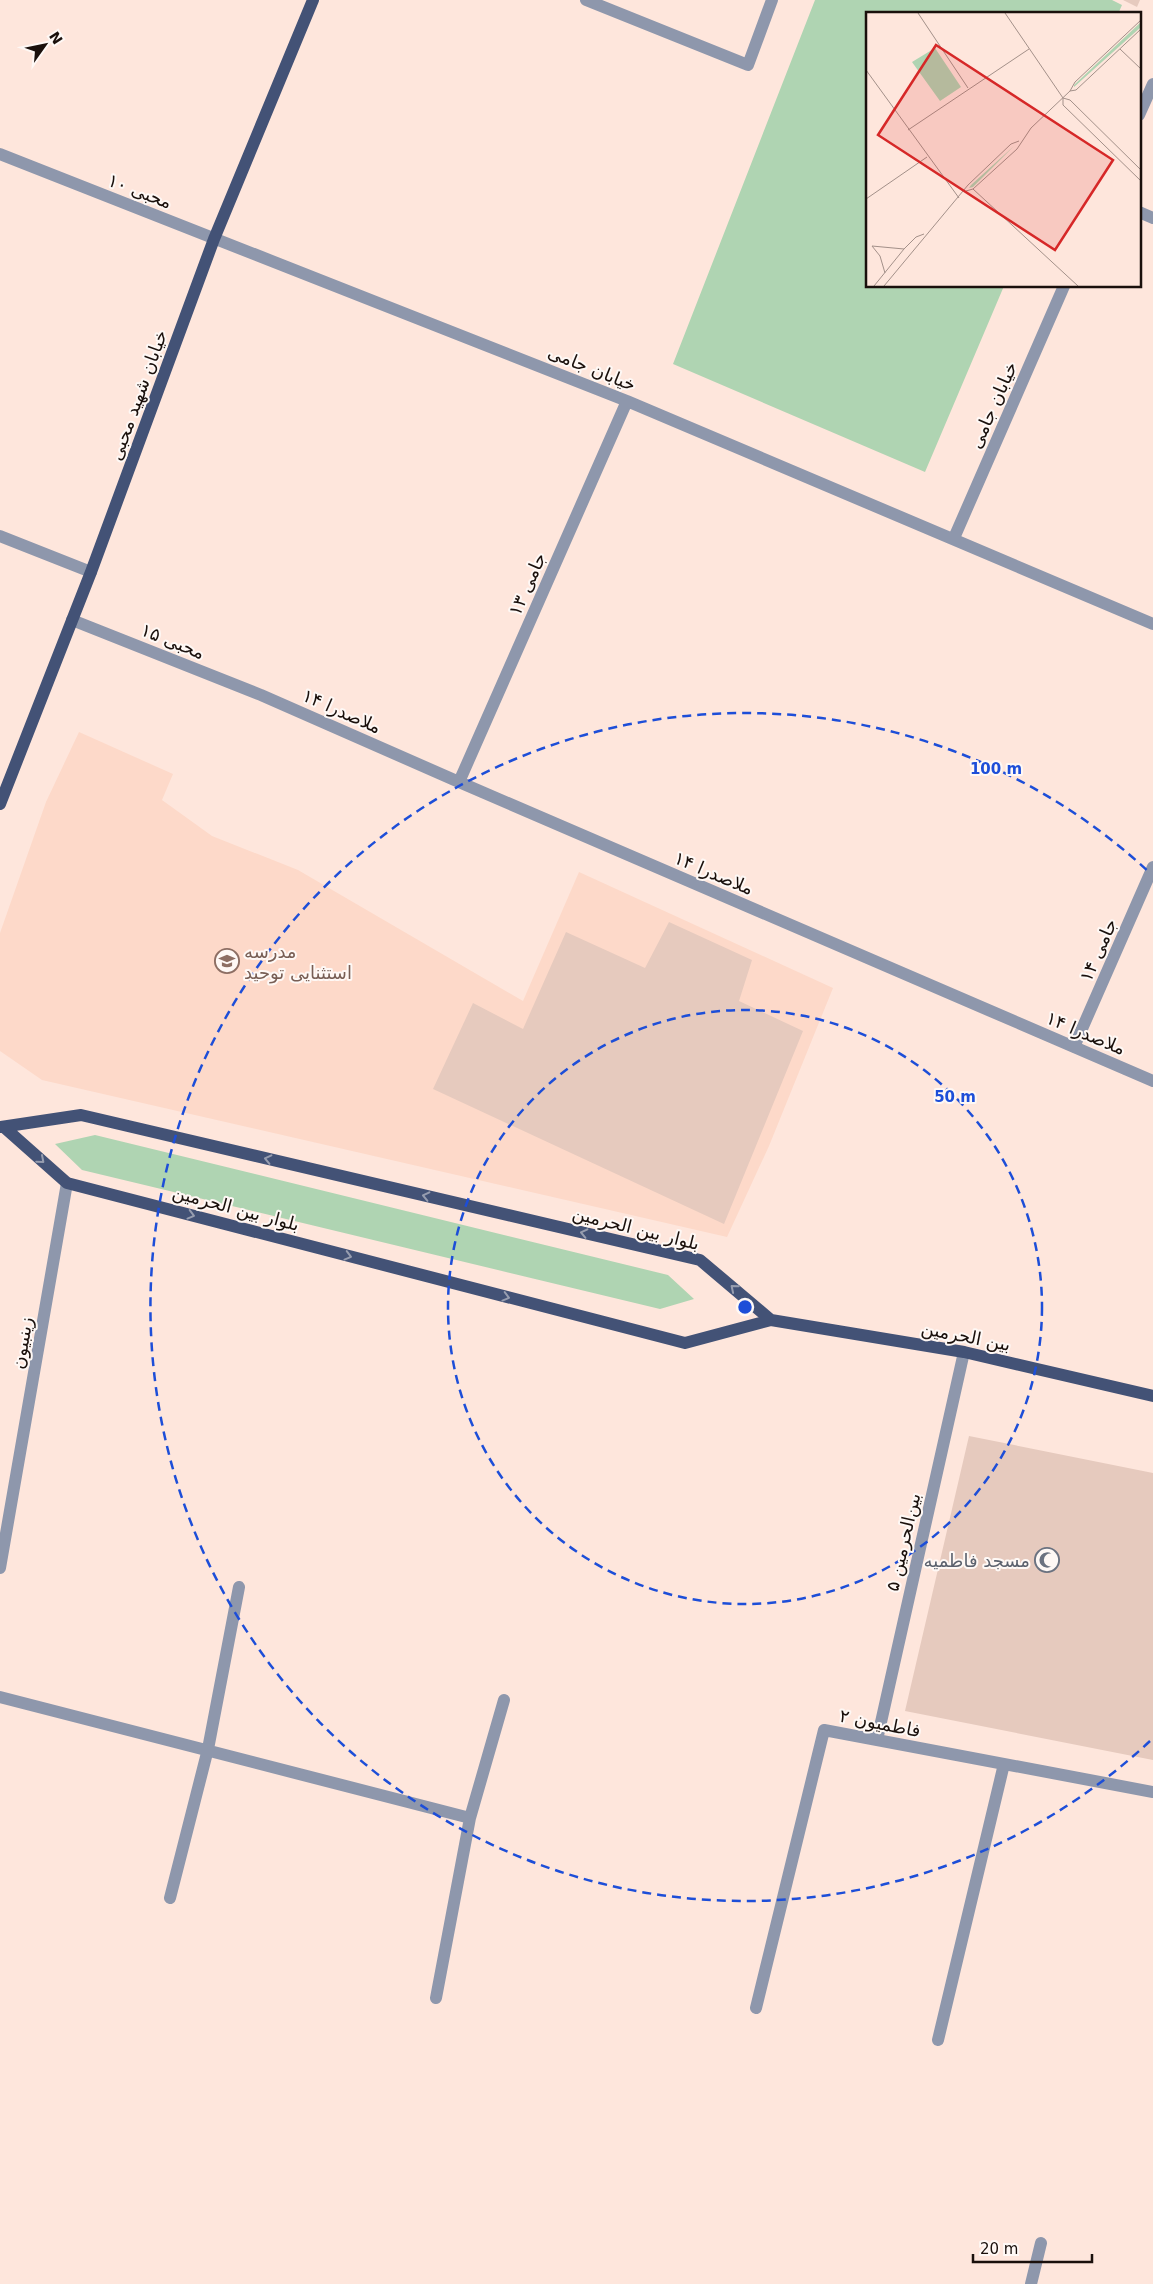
<svg xmlns="http://www.w3.org/2000/svg" width="1153" height="2284" font-family="'DejaVu Sans',Vazirmatn,sans-serif">
	<rect width="100%" height="100%" fill="#fee6dc"/>
	<path fill="#fdd9c9" d="M79,732L173,774L162,800L212,836L298,870L523,1001L579,872L833,988L769,1146L727,1237L42,1080L0,1051V933L46,802Z"/>
	<path fill="#afd4b2" d="M815,0H1112L1122,5L1118,14H867V286H1004L925,472L673,364Z
		M95,1135L668,1275L694,1299L660,1309L82,1170L55,1144Z"/>
	<path fill="#e6cabe" d="M1123,0H1140L1137,7Z
		M669,922L752,960L739,1001L803,1031L724,1224L433,1089L473,1003L523,1029L566,932L645,968Z
		M969,1436L1153,1473V1760L905,1711Z"/>
	<g fill="none" stroke-linecap="round" stroke-linejoin="round">
		<path stroke="#8e97ac" stroke-width="12" d="M586,0L748,65L772,0
			M1139,115L1153,84
			M0,154L627,401L1153,624
			M1139,212L1153,218
			M0,536L91,572
			M954,538L1064,286
			M72,620L261,695L459,782L1153,1081
			M459,782L627,401
			M1074,1047L1153,867
			M0,1568L67,1183
			M0,1697L470,1818
			M877,1740L964,1352
			M170,1898L208,1749L239,1587
			M436,1998L470,1818L504,1700
			M756,2008L824,1730L1153,1792
			M938,2040L1004,1764
			M1031,2284L1041,2243"/>
		<path stroke="#435276" stroke-width="12" d="M0,804L91,572L214,239L313,0
			M1,1127L81,1115L700,1260L771,1320
			M5,1128L67,1183L685,1343L771,1320L964,1352L1153,1396"/>
	</g>
	<defs><path id="oneway-chevron" d="M-2-3.5L2.5 0L-2 3.5" fill="none" stroke-width="1.6" stroke-linecap="round" stroke-linejoin="round" transform="scale(1.25)"/></defs>
	<g stroke="#979daf">
		<use href="#oneway-chevron" transform="translate(268 1159) rotate(-167)"/>
		<use href="#oneway-chevron" transform="translate(41 1160) rotate(41)"/>
		<use href="#oneway-chevron" transform="translate(426 1196) rotate(-167)"/>
		<use href="#oneway-chevron" transform="translate(191 1215) rotate(15)"/>
		<use href="#oneway-chevron" transform="translate(584 1233) rotate(-167)"/>
		<use href="#oneway-chevron" transform="translate(348 1256) rotate(15)"/>
		<use href="#oneway-chevron" transform="translate(734 1288) rotate(-140)"/>
		<use href="#oneway-chevron" transform="translate(506 1297) rotate(15)"/>
	</g>
	<g fill="none" stroke="#1d4ed8" stroke-width="2.5" stroke-dasharray="9 6">
		<circle cx="745" cy="1307" r="297"/>
		<path d="M1150 1741A594 594 0 1 1 1150 873"/>
	</g>
	<defs>
		<symbol id="school-ring" viewBox="-11 -11 22 22"><circle r="9.5" fill="#fef8f5" stroke="#8d6e63" stroke-width="1.5"/><path d="M0-5L7-2L0 1L-7-2ZM-4 1L0 2.5L4 1V4Q0 6-4 4Z" fill="#8d6e63"/></symbol>
		<symbol id="mosque-ring" viewBox="-11 -11 22 22"><circle r="9.5" fill="#fef8f5" stroke="#6b7280" stroke-width="1.5"/><path d="M3.5-4.9A6 6 0 1 0 3.5 4.9A5 5 0 1 1 3.5-4.9Z" fill="#6b7280"/></symbol>
	</defs>
	<g fill-rule="evenodd">
		<use href="#school-ring" x="213" y="947" width="28" height="28"/>
		<use href="#mosque-ring" x="1033" y="1546" width="28" height="28"/>
	</g>
	<g text-anchor="middle" dominant-baseline="central" stroke-width="4" stroke-linejoin="round" paint-order="stroke">
		<g font-size="18" fill="#1a100c" stroke="#fef8f5">
			<text transform="translate(140 191) rotate(21)">محبی ۱۰</text>
			<text transform="translate(592 368) rotate(22)">خیابان جامی</text>
			<text transform="translate(138 395) rotate(-70)">خیابان شهید محبی</text>
			<text transform="translate(993 405) rotate(-66)">خیابان جامی</text>
			<text transform="translate(527 584) rotate(-66)">جامی ۱۳</text>
			<text transform="translate(173 641) rotate(22)">محبی ۱۵</text>
			<text transform="translate(342 711) rotate(24)">ملاصدرا ۱۴</text>
			<text transform="translate(714 873) rotate(23)">ملاصدرا ۱۴</text>
			<text transform="translate(1098 950) rotate(-66)">جامی ۱۴</text>
			<text transform="translate(1086 1033) rotate(23)">ملاصدرا ۱۴</text>
			<text transform="translate(236 1208) rotate(15)">بلوار بین الحرمین</text>
			<text transform="translate(636 1228) rotate(14)">بلوار بین الحرمین</text>
			<text transform="translate(966 1336) rotate(11)">بین الحرمین</text>
			<text transform="translate(22 1343) rotate(-80)">زینبیون</text>
			<text transform="translate(903 1542) rotate(-77)">بین‌الحرمین ۵</text>
			<text transform="translate(880 1723) rotate(11)">فاطمیون ۲</text>
		</g>
		<g font-size="18" fill="#785e54" stroke="#fef8f5" text-anchor="start">
			<text x="244" y="951">مدرسه<tspan x="244" dy="21">استثنایی توحید</tspan></text>
		</g>
		<g font-size="18" fill="#5b616d" stroke="#fef8f5" text-anchor="end">
			<text x="1030" y="1560">مسجد فاطمیه</text>
		</g>
	</g>
	<g transform="translate(866 12)">
		<rect width="275" height="275" fill="#fee6dc"/>
		<path d="M275,10V15L208,75V73ZM69,36L95,75L74,89L46,50ZM148,134L107,175L103,176L105,173Z" fill="#afd4b2"/>
		<path fill="none" stroke="#a39089" stroke-width="1" d="M52,1L102,76M139,1L197,86M254,37L275,57M0,58L93,186M204,79L209,70L275,8M204,79L210,78L275,17M42,118L163,37M275,158L204,88L197,86V93L275,169M107,177L212,274M100,179L107,177L151,137L165,116L204,79M0,187L61,145M6,234L38,237M6,234L14,244L19,261M8,274L38,237L50,225L58,222M18,274L102,173L145,132L153,129"/>
		<path fill="#d62828" fill-opacity="0.15" stroke="#d62828" stroke-width="2.5" d="M70,33L247,148L189,238L12,123Z"/>
		<rect width="275" height="275" fill="none" stroke="#1a100c" stroke-width="2.5"/>
	</g>
	<circle cx="745" cy="1307" r="8" fill="#1d4ed8" stroke="#fef8f5" stroke-width="2.5"/>
	<g font-size="15" text-anchor="middle" font-weight="bold" fill="#1d4ed8" stroke="#fef8f5" stroke-width="4" stroke-linejoin="round" paint-order="stroke">
		<text x="996" y="774">100 m</text>
		<text x="955" y="1102">50 m</text>
	</g>
	<g transform="translate(45 45) rotate(57)" stroke="#fef8f5" stroke-width="4" paint-order="stroke">
	<path d="M0-4L9 19L0 12L-9 19Z" fill="#1a100c"/>
	<text y="-8" font-size="14" font-weight="bold" text-anchor="middle" fill="#1a100c">N</text>
	</g>
	<path d="M973 2254v8h119v-8" fill="none" stroke="#1a100c" stroke-width="2.5"/>
	<text x="980" y="2254" font-size="15" fill="#1a100c" stroke="#fef8f5" stroke-width="4" paint-order="stroke">20 m</text>
</svg>
